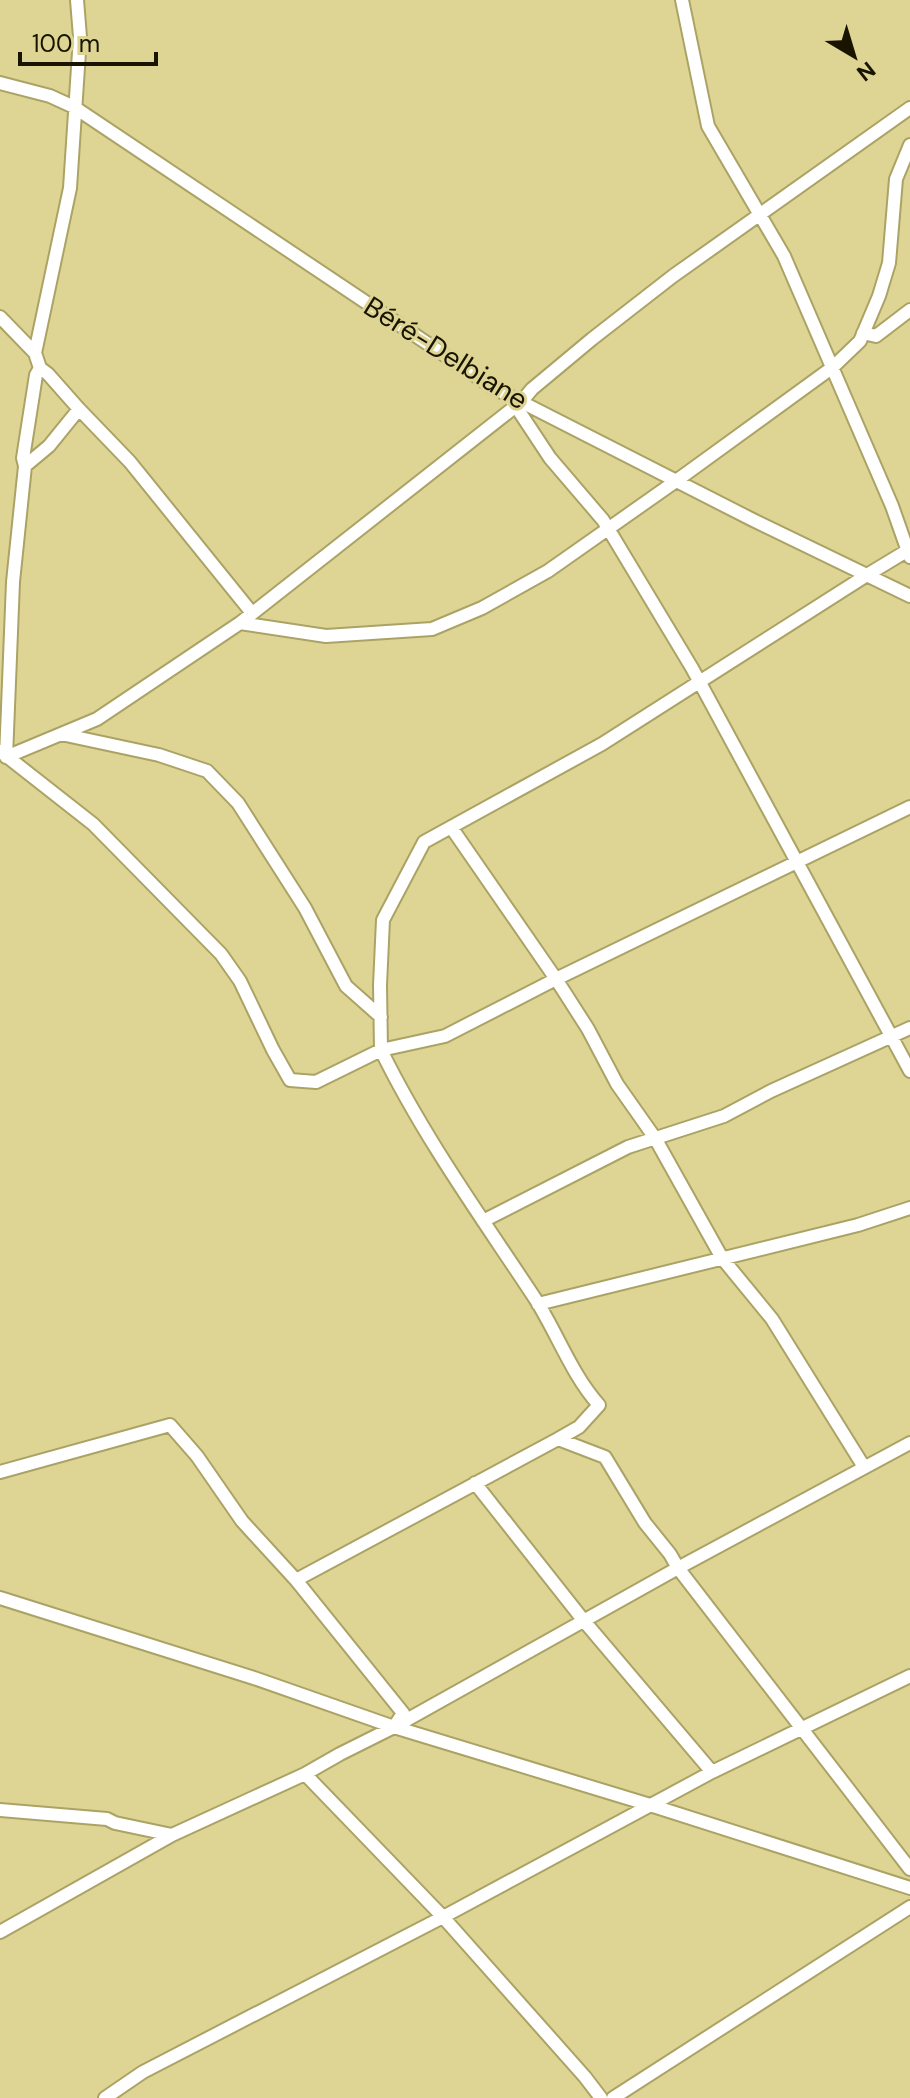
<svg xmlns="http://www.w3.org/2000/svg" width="910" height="2098" font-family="'DM Sans',sans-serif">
	<rect width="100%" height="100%" fill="#ded595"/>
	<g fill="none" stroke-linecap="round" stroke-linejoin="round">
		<defs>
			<path id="minor" d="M77,0L80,37L70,188L35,353L40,368L48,374L79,409L130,462L252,613
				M682,0L708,126L784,256L892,506L910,557
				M0,83L50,96L74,107L494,388L751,519L910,596
				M0,317L35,353
				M863,333L876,336L910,310
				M511,399L550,458L603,520L692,668L910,1071
				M521,402L532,389L592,339L673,276L910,108
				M25,466L49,446L79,409
				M910,549L867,575L602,744L424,842L383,920L380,985L381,1050L445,1036L556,979L910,807
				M240,623L326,636L432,629L482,608L548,571L676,481L833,367L860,341L879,296L889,263L896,179L910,145
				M61,734L159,755L207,771L238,803L305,908L346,986L381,1017
				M0,751L93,824L221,954L240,981L273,1050L290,1080L316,1082L381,1050C424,1138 482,1218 536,1300C558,1335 572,1375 599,1405L579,1427L558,1439L296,1580
				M6,757L97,719L240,623L516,406
				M6,757L13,582L25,466L23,458L36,375L40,368
				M451,827L556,979L588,1029L617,1084L655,1138L722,1258L772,1319L864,1467
				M483,1221L628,1147L724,1116L771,1091L910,1028
				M538,1304L858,1225L910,1208
				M558,1439L605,1457L645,1523L670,1554L678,1568L910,1869
				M0,1472L170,1425L197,1456L242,1521L296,1580L403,1713L396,1724
				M475,1483L584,1621L712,1772
				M0,1598L254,1678L394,1727L650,1805L910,1888
				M305,1774L443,1917L585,2077L601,2098
				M0,1810L107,1819L115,1823L172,1835
				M0,1932L172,1835L305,1774L340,1754L394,1727L678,1568L910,1443
				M105,2098L143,2072L443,1917L712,1772L910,1676
				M613,2098L910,1907"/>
		</defs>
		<use href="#minor" stroke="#aba365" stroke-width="16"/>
		<use href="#minor" stroke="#fff" stroke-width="12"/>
	</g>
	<g text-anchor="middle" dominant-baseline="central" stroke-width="6" stroke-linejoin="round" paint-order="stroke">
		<g font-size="28" fill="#181400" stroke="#ded595">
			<text transform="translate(446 353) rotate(32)">Béré-Delbiane</text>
		</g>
	</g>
	<g transform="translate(854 56) rotate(142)" stroke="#ded595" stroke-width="6" paint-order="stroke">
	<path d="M0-6L14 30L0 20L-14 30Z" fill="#181400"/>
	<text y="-12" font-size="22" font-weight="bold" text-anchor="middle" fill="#181400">N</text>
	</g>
	<path d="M20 52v12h136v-12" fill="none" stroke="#181400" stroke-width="4"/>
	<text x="32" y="52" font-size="24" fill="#181400" stroke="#ded595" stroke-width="6" paint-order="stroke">100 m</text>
</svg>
